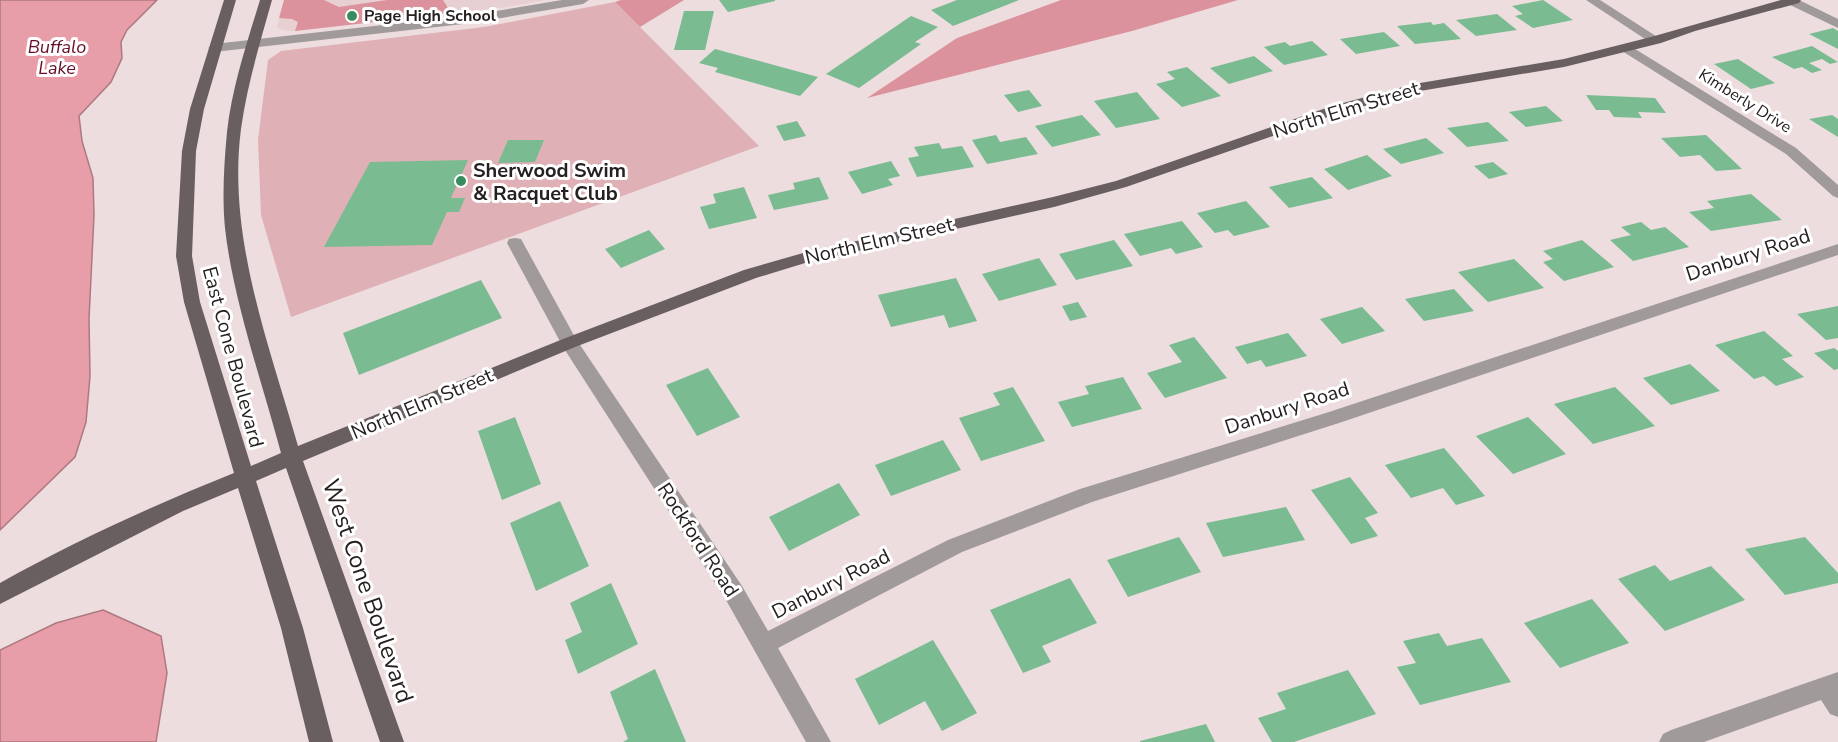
<svg xmlns="http://www.w3.org/2000/svg" width="1838" height="742" font-family="'Nunito Sans',sans-serif">
	<rect width="100%" height="100%" fill="#edddde"/>
	<path fill="#e8cfd2" d="M284,0H546L507,7L295,31L282,30L277,27Z"/>
	<path fill="#dfb1b6" d="M615,2L759,146L291,317L261,215L258,140L268,60L281,51L484,27Z"/>
	<path fill="#db929c" d="M284,0H324L339,7L387,0H443L448,8L445,14L295,31L298,22L292,19L279,18Z
		M621,0H684L640,27L615,2Z
		M1061,0H1238L1132,31L867,98L957,38Z"/>
	<path fill="#e89ea8" stroke="#ae7880" stroke-width="1.5" d="M0,0H157L127,30L121,42L122,58L111,82L79,116L82,141L93,178L94,215L89,319L90,376L86,422L75,457L0,530Z
		M103,610L161,636L167,673L156,742H0V650L56,623Z"/>
	<path fill="#7abb92" d="M719,0H775V1L728,12Z
		M957,0H1019L953,26L931,10Z
		M1543,0L1573,20L1533,28L1515,16L1523,14L1512,6Z
		M684,11H714L705,50H674Z
		M1497,14L1517,30L1476,36L1456,20Z
		M911,16L938,27L915,42L921,44L859,88L826,74Z
		M1431,22L1433,25L1444,23L1461,39L1415,44L1397,26Z
		M1833,28L1838,31V49L1809,34Z
		M1384,32L1400,46L1356,54L1340,39Z
		M1312,41L1328,55L1284,65L1264,47L1285,42L1290,46Z
		M1812,46L1838,62L1830,64L1822,59L1809,63L1822,70L1812,73L1802,67L1794,69L1772,57Z
		M715,49L818,77L800,96L715,72L718,68L699,63Z
		M1254,56L1273,71L1229,84L1210,68Z
		M1738,59L1775,83L1751,89L1714,64Z
		M1187,67L1221,96L1182,107L1156,84L1175,79L1167,72Z
		M1029,90L1042,106L1018,112L1004,95Z
		M1137,92L1160,119L1116,128L1094,101Z
		M1586,95L1655,98L1666,113L1638,112L1642,118L1614,117L1609,110H1596Z
		M1546,106L1563,121L1526,127L1509,112Z
		M1082,115L1101,135L1052,147L1035,126Z
		M1832,115L1838,119V137L1809,119Z
		M797,121L806,136L784,141L776,126Z
		M1488,122L1509,141L1467,147L1447,128Z
		M996,135L1000,142L1026,137L1038,154L987,164L972,140Z
		M1706,135L1742,169L1716,171L1700,155L1680,157L1661,138Z
		M1426,138L1444,153L1401,164L1383,149Z
		M508,140H544L535,162L498,163Z
		M939,143L942,149L962,146L974,167L917,177L908,158L919,156L914,147Z
		M1367,155L1392,176L1348,190L1324,169Z
		M468,160L451,198H465L459,212H447L432,245L324,247L370,162Z
		M891,161L900,176L888,179L893,185L862,194L848,172Z
		M1493,162L1508,174L1489,179L1474,166Z
		M819,177L829,199L774,210L768,195L795,189L793,183Z
		M1312,177L1333,198L1289,208L1269,187Z
		M744,187L757,218L709,229L700,207L716,203L713,194Z
		M1751,194L1782,220L1711,231L1689,212L1714,208L1707,201Z
		M1246,201L1270,227L1234,236L1228,230L1215,233L1197,213Z
		M1182,221L1203,247L1176,254L1171,248L1140,256L1124,234Z
		M1641,222L1651,230L1665,227L1689,247L1633,261L1610,240L1631,235L1621,227Z
		M649,230L665,249L621,268L605,249Z
		M1114,240L1133,266L1076,280L1059,254Z
		M1582,240L1614,267L1564,281L1543,262L1553,259L1543,251Z
		M1039,258L1057,285L999,301L982,274Z
		M1514,259L1544,288L1488,302L1458,272Z
		M956,278L977,321L949,328L944,315L891,327L878,295Z
		M481,280L502,318L359,375L343,333Z
		M1454,289L1474,311L1424,321L1405,299Z
		M1078,302L1087,317L1070,321L1062,306Z
		M1838,306V338L1826,340L1797,314Z
		M1362,307L1385,331L1342,344L1320,319Z
		M1764,331L1793,356L1782,359L1804,377L1776,386L1764,376L1754,379L1715,345Z
		M1288,333L1307,356L1266,367L1261,360L1247,364L1235,347Z
		M1194,337L1227,378L1165,398L1147,373L1182,362L1169,345Z
		M1834,348L1838,351V369L1834,370L1814,353Z
		M1690,364L1720,391L1671,405L1643,378Z
		M708,368L740,417L697,436L666,385Z
		M1123,377L1142,409L1072,427L1058,402L1089,394L1085,386Z
		M1013,387L1045,441L981,461L959,418L1000,405L993,393Z
		M1615,387L1655,426L1593,444L1554,404Z
		M515,417L541,484L502,500L478,431Z
		M1528,417L1566,454L1513,474L1476,436Z
		M943,440L961,470L891,496L875,465Z
		M1444,448L1485,496L1456,505L1443,488L1411,498L1385,465Z
		M1350,477L1378,513L1365,518L1378,536L1351,544L1311,490Z
		M839,483L860,515L789,551L769,517Z
		M560,501L589,566L536,591L510,523Z
		M1286,507L1305,540L1223,557L1206,523Z
		M1179,537L1201,572L1128,597L1107,560Z
		M1805,537L1838,573V583L1785,595L1745,549Z
		M1655,565L1670,581L1711,566L1745,600L1665,631L1618,579Z
		M1070,578L1097,623L1042,646L1051,662L1023,673L990,610Z
		M611,583L638,644L578,674L565,640L582,632L570,603Z
		M1592,599L1629,643L1560,668L1524,623Z
		M1439,633L1447,646L1482,638L1511,682L1420,705L1397,667L1416,663L1403,641Z
		M933,640L977,713L942,731L925,701L879,725L855,679Z
		M655,669L686,742H623L628,739L610,692Z
		M1348,670L1376,714L1294,742H1272L1258,718L1286,709L1277,693Z
		M1206,724L1215,742H1140V741Z"/>
	<g fill="none" stroke-linecap="round" stroke-linejoin="round">
		<path fill="#a09a9a" fill-rule="evenodd" d="M562,0H589L583,4L472,23L214,52L208,48L214,44L472,15Z
			M1586,0H1600L1662,40L1656,44L1651,43Z
			M1787,0H1799L1838,19V28L1788,4Z
			M1627,44L1796,148L1838,185V198L1833,196L1786,154L1622,51L1621,48Z
			M515,238L521,239L576,339L742,586L768,631L948,540L1080,489L1329,412L1838,244V255L1339,423L1092,502L962,552L778,648L831,742H806L726,600L563,347L507,243L509,239Z
			M1838,672V717L1830,714L1821,700L1704,742H1659L1663,734L1671,730Z"/>
		<path fill="#6a5f60" fill-rule="evenodd" d="M224,0H236L204,109L196,151L192,256L200,302L251,466L281,453C262,382 233,300 225,228C222,197 224,164 227,132C232,87 247,43 260,0H272C260,43 247,85 241,129C227,237 269,344 298,446L563,339L744,270L803,253L1053,197L1116,181L1332,106L1414,84L1564,59L1651,37L1781,0H1801L1799,3L1695,31L1661,43L1564,67L1420,91L1342,112L1126,187L1054,207L805,263L756,278L575,347L303,461L404,742H380L286,468L256,481L303,628L333,742H309L281,628L238,488L183,511L0,604V583C75,541 154,505 234,473L184,302L176,256L182,151L190,109Z"/>
	</g>
	<g fill="#3a8c5e" stroke="#fff" stroke-width="2">
		<circle cx="352" cy="16" r="6"/>
		<circle cx="461" cy="181" r="6"/>
	</g>
	<g text-anchor="middle" dominant-baseline="central" stroke-width="6" stroke-linejoin="round" paint-order="stroke">
		<g font-size="16" font-weight="bold" fill="#262021" stroke="#fff" text-anchor="start">
			<text x="364" y="16">Page High School</text>
		</g>
		<g font-size="16" fill="#262021" stroke="#fff">
			<text transform="translate(1745 101) rotate(32)">Kimberly Drive</text>
		</g>
		<g font-size="18" font-style="italic" fill="#650e27" stroke="#fff">
			<text x="57" y="47">Buffalo<tspan x="57" dy="21">Lake</tspan></text>
		</g>
		<g font-size="20" fill="#262021" stroke="#fff">
			<text transform="translate(1346 110) rotate(-17)">North Elm Street</text>
			<text transform="translate(879 241) rotate(-13)">North Elm Street</text>
			<text transform="translate(1748 255) rotate(-18)">Danbury Road</text>
			<text transform="translate(233 357) rotate(75)">East Cone Boulevard</text>
			<text transform="translate(422 404) rotate(-23)">North Elm Street</text>
			<text transform="translate(1287 408) rotate(-18)">Danbury Road</text>
			<text transform="translate(698 540) rotate(57)">Rockford Road</text>
			<text transform="translate(831 584) rotate(-27)">Danbury Road</text>
		</g>
		<g font-size="20" font-weight="bold" fill="#262021" stroke="#fff" text-anchor="start">
			<text x="473" y="170">Sherwood Swim<tspan x="473" dy="23">&amp; Racquet Club</tspan></text>
		</g>
		<g font-size="24" fill="#262021" stroke="#fff">
			<text transform="translate(368 591) rotate(71)">West Cone Boulevard</text>
		</g>
	</g>
</svg>
